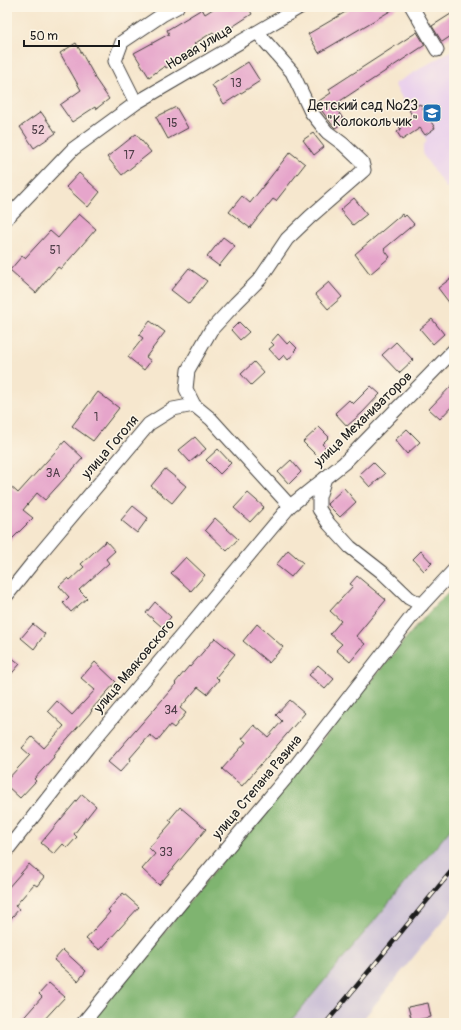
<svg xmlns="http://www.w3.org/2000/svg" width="461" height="1030" font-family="Pangolin,sans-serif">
	<rect width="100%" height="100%" fill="#fcf5e5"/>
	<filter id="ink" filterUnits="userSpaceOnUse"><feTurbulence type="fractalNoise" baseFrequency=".025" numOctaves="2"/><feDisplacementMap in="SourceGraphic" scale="8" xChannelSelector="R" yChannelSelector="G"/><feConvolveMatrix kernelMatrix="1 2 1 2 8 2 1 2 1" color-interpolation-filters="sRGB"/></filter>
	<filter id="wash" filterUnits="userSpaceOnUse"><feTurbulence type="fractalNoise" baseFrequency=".012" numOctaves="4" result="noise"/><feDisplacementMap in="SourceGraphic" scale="16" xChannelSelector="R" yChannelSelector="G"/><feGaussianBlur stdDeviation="0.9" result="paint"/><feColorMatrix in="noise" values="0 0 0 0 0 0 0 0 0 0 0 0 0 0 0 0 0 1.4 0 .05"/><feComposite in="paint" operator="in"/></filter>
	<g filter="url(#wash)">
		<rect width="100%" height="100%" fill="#f6e7ce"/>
		<path fill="#ead1ec" d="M454,49V184L446,188L423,155V146L427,141L394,84Z"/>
		<path fill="#cabfd6" d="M454,825V907L360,1023H289Z"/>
		<path fill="#7fb470" stroke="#4e6846" d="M454,586V825L289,1023H89L418,624Z"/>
		<g id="blocks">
			<path fill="#e6a5cb" d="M216,7H248L252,14L229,29L231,31L218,39L213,32L194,44L196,46L186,52L188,56L176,64L175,62L166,68L165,66L149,77L134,53L169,34L167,30L202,9L205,14Z
				M354,7H397L319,53L308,34Z
				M454,12V34L442,42L432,26Z
				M417,32L425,45L334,105L345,122L335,128L333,126L322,111L318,108L316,103L331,93L329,89Z
				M76,43L95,77H94L109,99L96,109L95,107L72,122L60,105L81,90L60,53Z
				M248,62L260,81L224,104L212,85Z
				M420,104L435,128L425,135L420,128L402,140L397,132L401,129L399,127L413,117L409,110Z
				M176,107L188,128L168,139L156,117Z
				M41,112L56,133L34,148L20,127Z
				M313,133L324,147L314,155L303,140Z
				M136,134L151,152L122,175L107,157Z
				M290,152L305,164L276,201L273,199L250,228L229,212L242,196L250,203Z
				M79,173L100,192L88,207L66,187Z
				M354,198L367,214L353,225L340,210Z
				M79,214L96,229L61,269L58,267L36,293L10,270L22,256L25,258L50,231L58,238Z
				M402,214L404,217L406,215L414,224L384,249L390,257L370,274L355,254Z
				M223,237L235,246L219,266L207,257Z
				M189,268L207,281L189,304L171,290Z
				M454,276V309L438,288Z
				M329,282L342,297L328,309L315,294Z
				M432,319L444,334L433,344L420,329Z
				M150,321L165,332L146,357L151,361L144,370L128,357L143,338L139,335Z
				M239,322L249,332L240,340L231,330Z
				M278,334L287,344L290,341L297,348L294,351L295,352L288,360L284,355L279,360L269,349L274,345L271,342Z
				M396,342L413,360L399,373L382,355Z
				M254,362L264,373L251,385L241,374Z
				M454,383V404L440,419L429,409Z
				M371,386L380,394L362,413L347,426L335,413L349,400L353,404Z
				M98,392L119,408L93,441L72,426Z
				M319,427L329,437L322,444L328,450L319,458L303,442Z
				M407,429L420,442L407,454L395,440Z
				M195,437L206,449L190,462L179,450Z
				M65,441L83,458L45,500L37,493L23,510L33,518L7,544V483L18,493Z
				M218,449L231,463L220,474L206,460Z
				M291,460L301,472L289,484L278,472Z
				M373,462L385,474L370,487L359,475Z
				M165,469L186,486L172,503L151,486Z
				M344,488L356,502L340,517L327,504Z
				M248,493L264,507L250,522L234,508Z
				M133,506L148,518L137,533L121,520Z
				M215,518L238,539L227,551L205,530Z
				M106,541L115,551L106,559L109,563L79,590L87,598L71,612L63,603L69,597L59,586L68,578L70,580L84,567L81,564Z
				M288,550L303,563L291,577L276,565Z
				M421,551L432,563L424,571L413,559Z
				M186,557L205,575L191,591L171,573Z
				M357,576L386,600L356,636L365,644L350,662L336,650L342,644L330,634L341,621L330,611L353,586L350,584Z
				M155,602L171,617L162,627L146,613Z
				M33,624L45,634L34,649L21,638Z
				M257,624L283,647L269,663L243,641Z
				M215,638L235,654L216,677L219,680L207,694L198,687L180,708L186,713L174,728L170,725L157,741L150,735L130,758L131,760L120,772L108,762L176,684L175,683L189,666L190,667Z
				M7,654L20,664L7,679Z
				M95,662L116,682L91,710L92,711L53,755L54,757L34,779L36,781L20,798L7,786V780L30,755L22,748L32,737L44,748L64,726L48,711L57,701L72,715L95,690L81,678Z
				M318,665L334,679L325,689L309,675Z
				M290,700L305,713L242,786L222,769L246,742L242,739L254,725L268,737L282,721L276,715Z
				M82,794L96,806L74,834L77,837L67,848L63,844L54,854L41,843Z
				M180,807L206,829L159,885L142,869L155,854L149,848L172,822L169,820Z
				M29,864L44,877L37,886L34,884L15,906L19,909L7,923V889Z
				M123,893L139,907L100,950L86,939L110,912L108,910Z
				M63,950L86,971L78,981L54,960Z
				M49,983L65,997L41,1023H19L42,997L39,994Z
				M428,1003L431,1017L412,1021L408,1007Z"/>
		</g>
	</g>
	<g filter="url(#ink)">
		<use href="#blocks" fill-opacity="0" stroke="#3d3a37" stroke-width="1"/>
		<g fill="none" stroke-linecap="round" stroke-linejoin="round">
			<defs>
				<path id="minor" d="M412,7L437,50
					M136,103L115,61L122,42L162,15L177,7
					M7,218L73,149L136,103L300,7
					M194,405L211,419L290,506
					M325,478L319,497V509L329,524L350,547L382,572L409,598L422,605
					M7,595L39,555L149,424L173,409L194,405L186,389L188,370L211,330L236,303L260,279L287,239L310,217L364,170L362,162L343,144L327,132L311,112L292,72L257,32
					M7,850L88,747L290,506L344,463L454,350
					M83,1023L180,904L286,778L416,611L454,570"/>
			</defs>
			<use href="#minor" stroke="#3d3a37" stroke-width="15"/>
			<use href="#minor" stroke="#fff" stroke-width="13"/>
			<defs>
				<path id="rail" d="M326,1023L454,868"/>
			</defs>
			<use href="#rail" stroke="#1c1c1c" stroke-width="4.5"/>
			<use href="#rail" stroke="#fcf5e5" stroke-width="3" stroke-dasharray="9" stroke-linecap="butt"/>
		</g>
	</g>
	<defs>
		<symbol id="school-square" viewBox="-11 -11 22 22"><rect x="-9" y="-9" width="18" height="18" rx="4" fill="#1f6fb2" stroke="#fcf5e5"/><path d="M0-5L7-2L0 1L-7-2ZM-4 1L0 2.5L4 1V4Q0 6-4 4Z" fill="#fff"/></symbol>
	</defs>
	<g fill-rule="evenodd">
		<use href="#school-square" x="421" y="102" width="22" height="22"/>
	</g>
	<g text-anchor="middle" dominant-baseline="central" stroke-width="3" stroke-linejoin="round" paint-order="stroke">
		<g font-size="12" fill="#4e3e48">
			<text x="236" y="83">13</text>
			<text x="172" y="123">15</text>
			<text x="38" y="130">52</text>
			<text x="129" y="155">17</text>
			<text x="55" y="250">51</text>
			<text x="96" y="417">1</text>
			<text x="53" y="473">3А</text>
			<text x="171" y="710">34</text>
			<text x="166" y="852">33</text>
		</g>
		<g font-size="14" fill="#1c1c1c" stroke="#fcf5e5">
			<text transform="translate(199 47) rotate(-31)">Новая улица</text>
			<text transform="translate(363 419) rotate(-44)">улица Механизаторов</text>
			<text transform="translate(110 447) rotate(-49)">улица Гоголя</text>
			<text transform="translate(134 666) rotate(-50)">улица Маяковского</text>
			<text transform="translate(257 787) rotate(-50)">улица Степана Разина</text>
		</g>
		<g font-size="14" fill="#1c1c1c" stroke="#fcf5e5" text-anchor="end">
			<text x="418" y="105">Детский сад №23<tspan x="418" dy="16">"Колокольчик"</tspan></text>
		</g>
	</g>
	<rect width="461" height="1030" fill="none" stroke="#fcf5e5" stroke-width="24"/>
	<path d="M24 40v6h95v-6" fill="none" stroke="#1c1c1c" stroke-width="2"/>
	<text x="30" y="40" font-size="12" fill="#1c1c1c" stroke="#fcf5e5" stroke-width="3" paint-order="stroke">50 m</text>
</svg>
